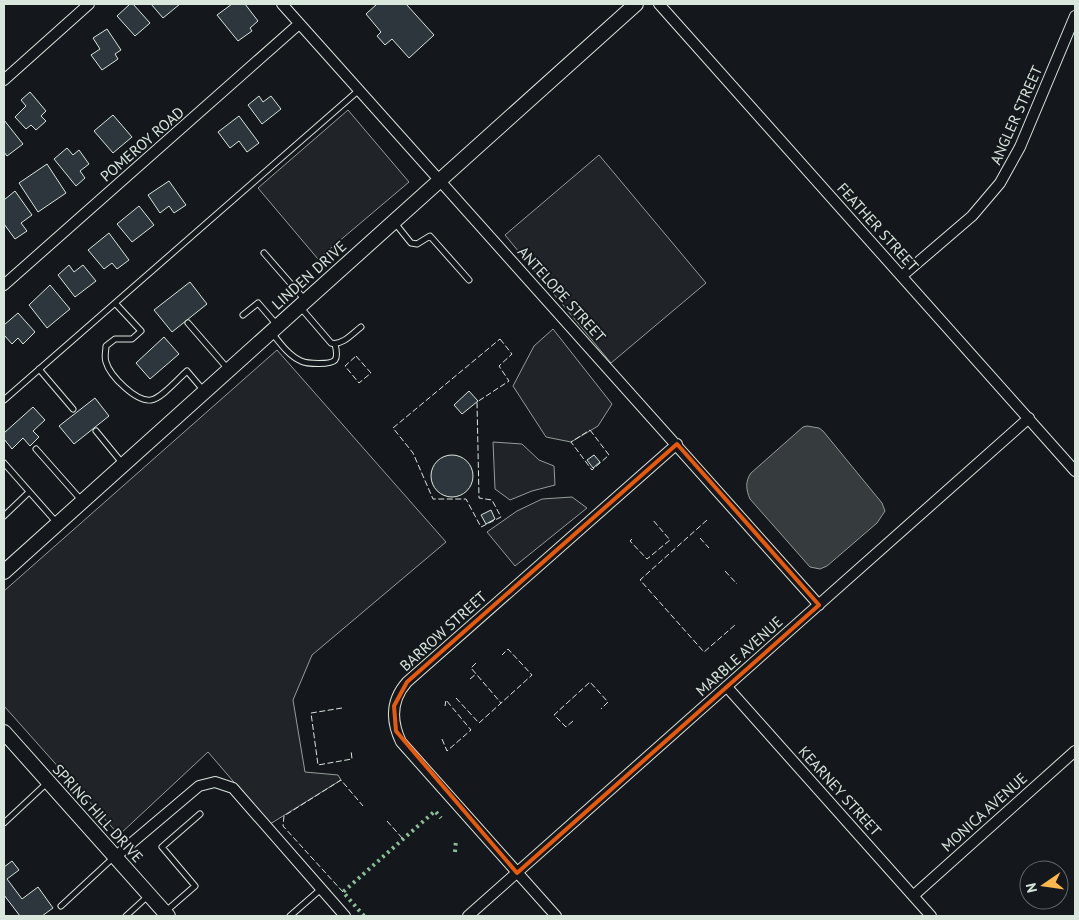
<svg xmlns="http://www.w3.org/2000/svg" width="1079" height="920" font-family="'PT Sans',sans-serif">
	<rect width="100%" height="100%" fill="#14181c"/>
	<path fill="#202428" stroke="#939e99" d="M348,110L409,182L318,259L258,188Z
		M599,155L706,283L611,363L505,235Z
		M553,329L612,404L598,426L571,442L546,437L513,386L534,346Z
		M277,350L446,542L312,655L293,700L305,772L338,775L341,780L270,824L208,752L119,835L4,706V591Z
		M493,442L522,444L539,460L554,466L555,485L532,491L510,500L495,489Z
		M572,497L587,508L515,566L487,532L517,511L542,499Z"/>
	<path fill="#363b3e" stroke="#939e99" d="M807,426L819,428L823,431L882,503L885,511L877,523L827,566L820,569L810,567L750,499C746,490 745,481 751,473L803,427Z"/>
	<path fill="#2c363c" stroke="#d8e6dc" d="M130,4H133L150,23L135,36L117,16Z
		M151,4H180L163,18Z
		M232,4H245L258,21L250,28L252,31L238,41L217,15Z
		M377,4H406L434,35L409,58L392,39L385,45L377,36L381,32L366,14Z
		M107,29L121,50L115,54L118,59L102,70L91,55L100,49L93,38Z
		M30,92L46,111L41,116L46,121L36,130L31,125L26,129L15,117L26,106L21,100Z
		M259,96L263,102L271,96L281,109L262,124L248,105Z
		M113,115L132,137L113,153L94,131Z
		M239,116L259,143L247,152L239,141L230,148L218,132Z
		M4,120L23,144L7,156L4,152Z
		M67,148L73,155L79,150L89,164L80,171L85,178L76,186L54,159Z
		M47,164L66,193L38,212L19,183Z
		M169,181L186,205L174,213L169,206L160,213L148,195Z
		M15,191L32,215L21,223L27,231L15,239L4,224V200Z
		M139,206L154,225L132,242L117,224Z
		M109,233L129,260L117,269L112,263L104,269L88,250Z
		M69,265L74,272L83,265L96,281L75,297L58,275Z
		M190,282L207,304L172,332L154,310Z
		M50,285L70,309L47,328L29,305Z
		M18,313L35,332L23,344L18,338L12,344L4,335V325Z
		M164,337L179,354L150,379L136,363Z
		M469,391L478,401L462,414L454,405Z
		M95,398L109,416L74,444L59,426Z
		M33,407L45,420L33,431L39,437L30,446L23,438L12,449L4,439V433Z
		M431 476a21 21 0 1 1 42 0a21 21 0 1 1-42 0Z
		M594,455L600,462L593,468L587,460Z
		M491,510L495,519L486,524L481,515Z
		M12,861L19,870L7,879L22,899L38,887L53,908L42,916H20L4,895V867Z"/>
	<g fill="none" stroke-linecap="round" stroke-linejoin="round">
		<defs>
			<path id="lane" d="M395,223L411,243L417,244L430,236L469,280
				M264,253L305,300
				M115,303L141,331L132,339H115L106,346C106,351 104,357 106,362C110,376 136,402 151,400C161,399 179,378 187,371L204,391
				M301,308L331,343C342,346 353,333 361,327
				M243,315L258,303L277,325
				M188,323L228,369
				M272,333C280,343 289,356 301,361C307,364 331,365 335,360C338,356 336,348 335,344
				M39,369L73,409
				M4,400L359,90
				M96,431L123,464
				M36,449L82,501
				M4,463L57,523
				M4,516L29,492
				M4,823L48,782
				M61,906L114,857
				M165,912L195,886L162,847L200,814
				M126,916L149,895
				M290,916L321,889"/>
			<path id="street" d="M282,4L819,605
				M659,4L1075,471
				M4,80L89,4
				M902,276L972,216L1000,183L1020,147L1075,16
				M4,285L299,24
				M727,687L931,916
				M115,857L199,786L215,782L233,788L345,916
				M913,896L1075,751
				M468,916L1029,418
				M556,916L401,742C391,721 391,700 407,682L677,444"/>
			<path id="secondary" d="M4,572L636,4
				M4,732L168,916"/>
		</defs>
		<use href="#lane" stroke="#d8e6dc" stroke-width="7"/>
		<use href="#street" stroke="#d8e6dc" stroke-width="12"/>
		<use href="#secondary" stroke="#d8e6dc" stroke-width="16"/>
		<use href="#lane" stroke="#14181c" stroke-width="5"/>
		<use href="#street" stroke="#14181c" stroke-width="10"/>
		<use href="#secondary" stroke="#14181c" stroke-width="14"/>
		<path stroke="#8ac095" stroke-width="4" stroke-dasharray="2.5 4" stroke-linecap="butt" d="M455,852L456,840
			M364,916L343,892L435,811L441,818"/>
		<path stroke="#d8e6dc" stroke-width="1" stroke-dasharray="6 2.5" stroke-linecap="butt" d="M500,339L512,354L499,366L509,381L477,402L479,498L492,500L501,517L481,527L466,499H433L413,453L393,428Z
			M356,356L371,373L359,383L345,366Z
			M590,430L609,455L592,470L571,442Z
			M707,520L640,580L704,652L735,625
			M700,538L709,548
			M632,539L630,541L647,559L670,540L652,519
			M725,571L737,584
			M476,663L471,668L501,703
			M470,679L476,674
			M456,698L479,723L532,675L508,649L502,655
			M342,708L311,713L318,765L352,759L351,750
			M573,721L566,727L554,715L590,682L608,702L601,709
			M442,739L447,751L471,730L446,700L445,706
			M387,821L403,839
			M343,892L283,826L284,816L341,780L363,806"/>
	</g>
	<path fill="none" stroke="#e8590c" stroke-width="4" stroke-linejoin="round" d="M677,444L819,605L517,873L396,731L394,706L407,682Z"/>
	<g text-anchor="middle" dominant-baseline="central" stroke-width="4" stroke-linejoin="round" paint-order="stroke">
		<g font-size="15" fill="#d8e6dc" stroke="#14181c">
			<text transform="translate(1016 115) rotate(-66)">ANGLER STREET</text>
			<text transform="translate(142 144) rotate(-41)">POMEROY ROAD</text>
			<text transform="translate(878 227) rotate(48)">FEATHER STREET</text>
			<text transform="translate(309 275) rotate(-42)">LINDEN DRIVE</text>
			<text transform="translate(562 294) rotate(48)">ANTELOPE STREET</text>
			<text transform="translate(443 631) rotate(-42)">BARROW STREET</text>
			<text transform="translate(739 656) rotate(-42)">MARBLE AVENUE</text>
			<text transform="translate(840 791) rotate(48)">KEARNEY STREET</text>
			<text transform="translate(984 812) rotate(-42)">MONICA AVENUE</text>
			<text transform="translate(98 813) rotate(48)">SPRING HILL DRIVE</text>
		</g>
	</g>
	<rect width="1079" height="920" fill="none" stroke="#d8e6dc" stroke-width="10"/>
	<g transform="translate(1044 885) rotate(257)"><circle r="24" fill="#14181c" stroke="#626a69"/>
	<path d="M0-4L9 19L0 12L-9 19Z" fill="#ffb74d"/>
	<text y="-8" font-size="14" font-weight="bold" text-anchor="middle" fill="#d8e6dc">N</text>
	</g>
</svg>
